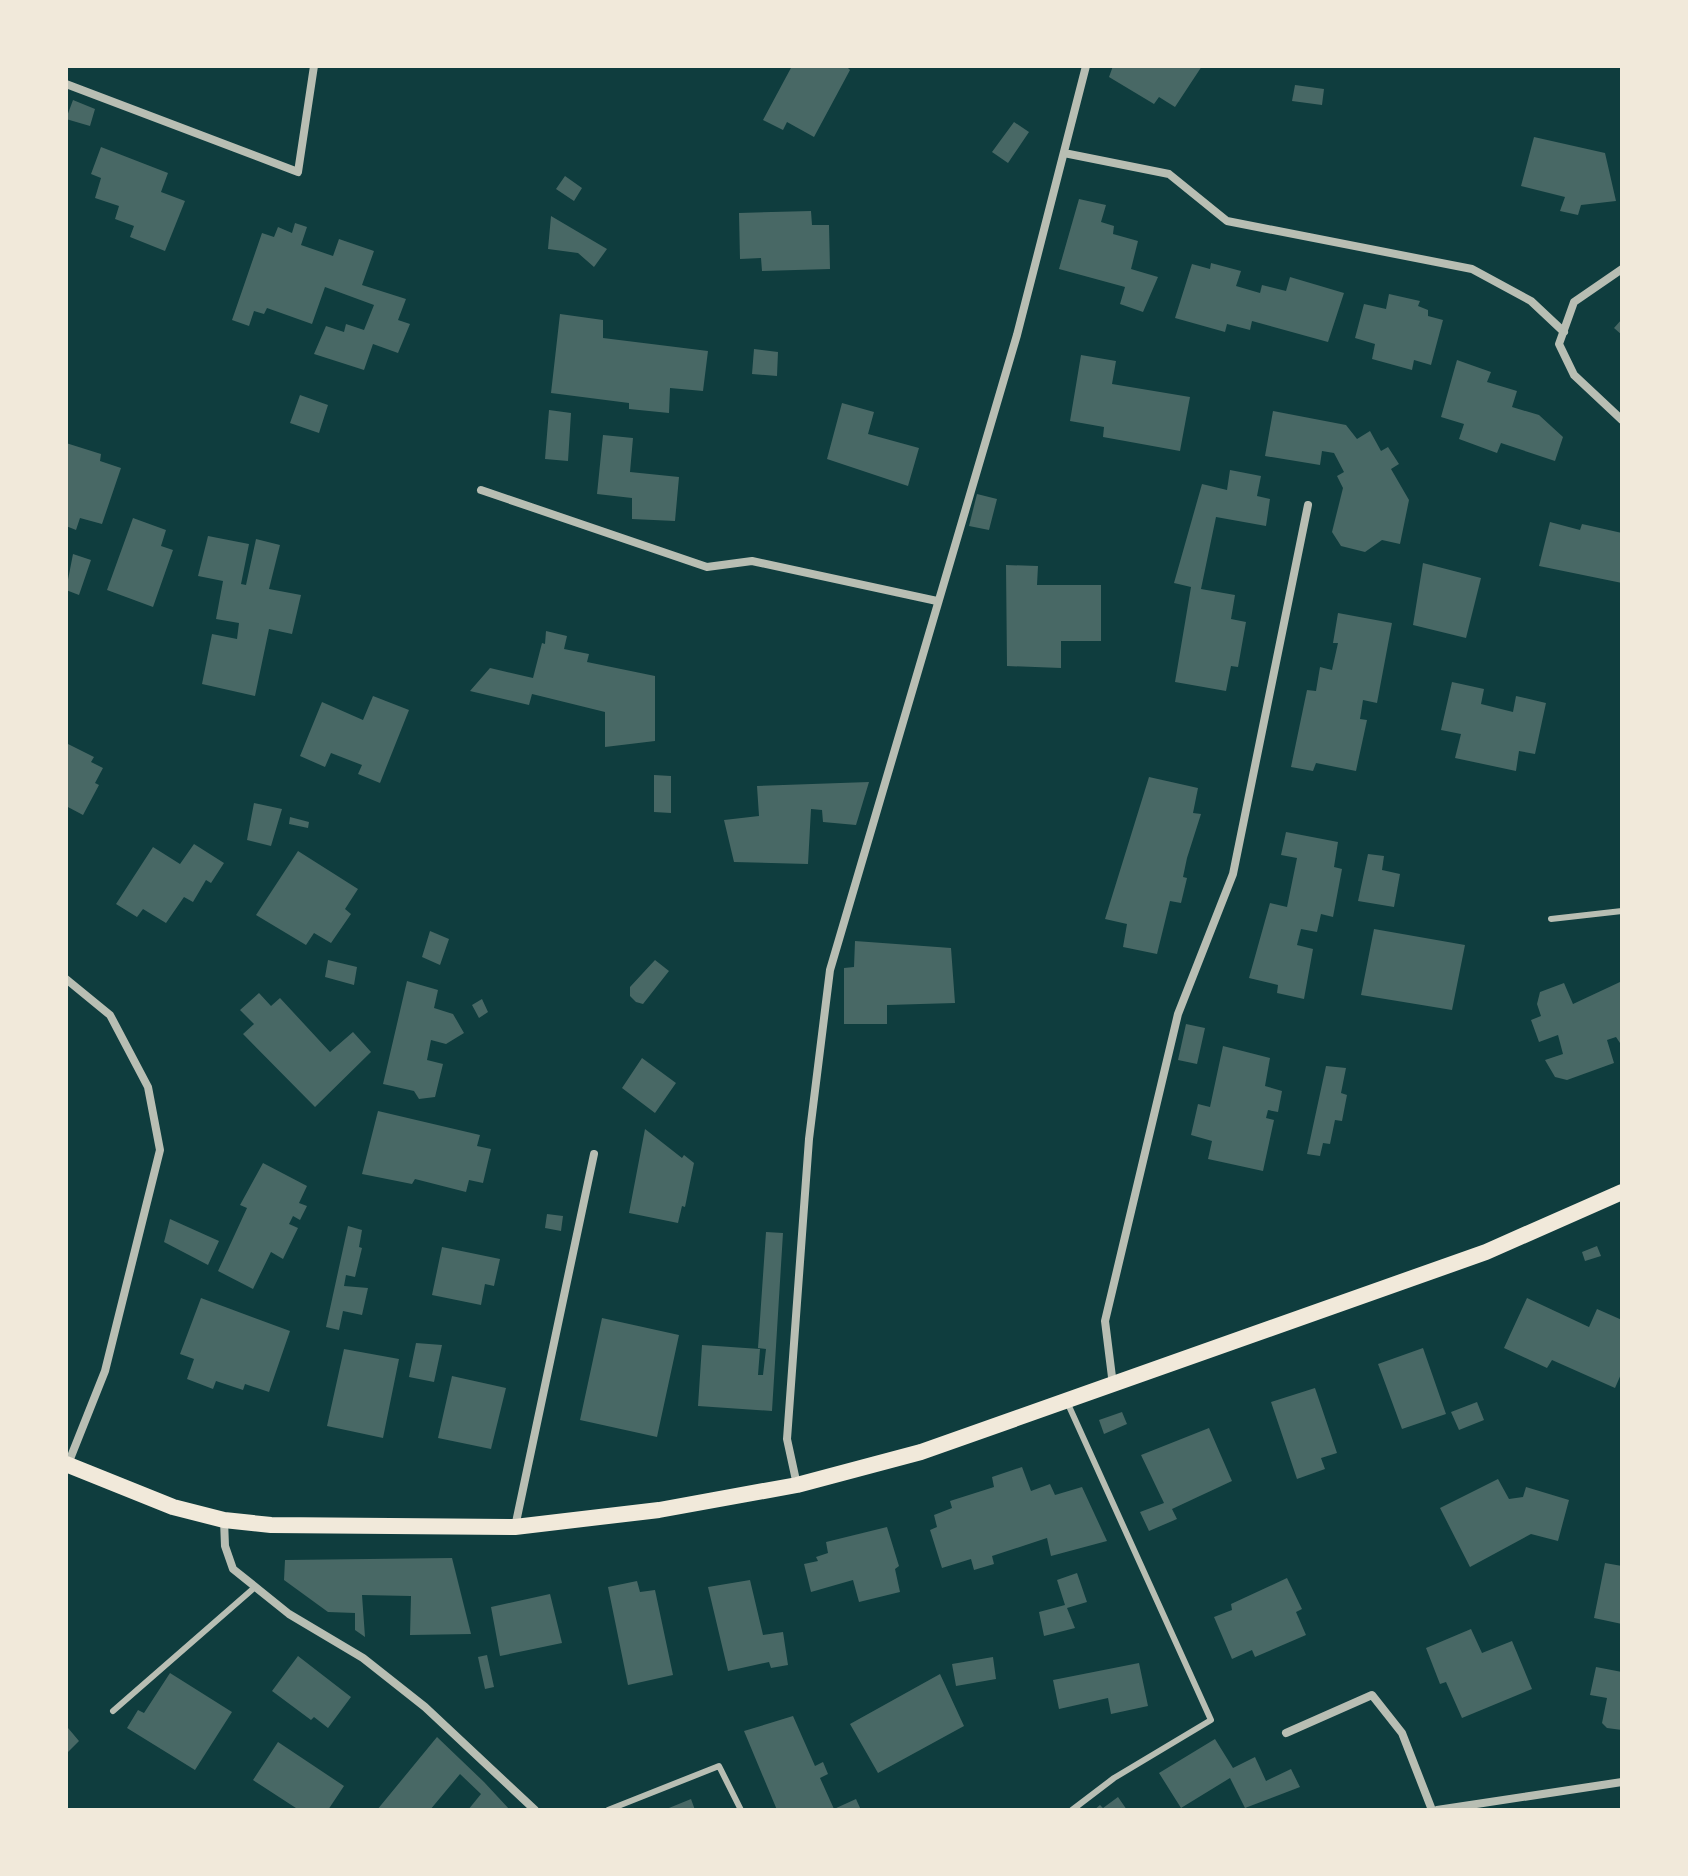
<svg xmlns="http://www.w3.org/2000/svg" width="1688" height="1876" font-family="'DM Sans',sans-serif">
	<rect width="100%" height="100%" fill="#0f3d3e"/>
	<path fill="#486865" d="M792,66H846L850,70L814,137L787,122L783,130L763,120Z
		M1113,66H1202L1175,107L1159,97L1154,104L1109,77Z
		M1295,85L1324,89L1322,105L1292,101Z
		M73,100L95,109L90,126L66,119Z
		M1014,122L1029,132L1008,163L992,152Z
		M1534,137L1605,153L1616,201L1581,205L1578,215L1560,211L1565,197L1521,186Z
		M101,147L168,173L161,192L185,201L165,251L130,237L134,226L115,219L119,206L95,198L101,178L91,174Z
		M565,176L582,188L574,201L556,189Z
		M1079,199L1106,205L1101,222L1114,226L1113,234L1138,241L1131,269L1158,277L1143,312L1120,304L1125,287L1059,269Z
		M811,211L812,225H829L830,269L762,271L761,258L740,259L739,213Z
		M551,216L607,249L594,267L578,253L548,249Z
		M295,223L307,227L301,245L333,256L339,239L374,251L362,285L406,299L398,320L410,324L398,353L373,344L364,370L314,354L326,326L344,332L346,324L364,330L374,305L325,287L312,324L267,308L264,314L254,311L249,326L232,320L262,233L274,237L278,227L292,233Z
		M1211,263L1241,271L1236,286L1260,293L1262,285L1286,291L1290,277L1344,293L1328,342L1252,321L1250,330L1227,324L1225,332L1175,318L1192,264L1210,269Z
		M1389,294L1420,301L1418,306L1428,310V316L1443,320L1431,365L1414,360L1412,370L1372,359L1375,344L1355,338L1364,304L1386,309Z
		M560,314L603,320V338L708,351L703,391L670,388L669,413L629,409V403L551,393Z
		M1622,319V335L1614,328Z
		M754,349L778,352L777,376L752,374Z
		M1081,355L1116,361L1112,384L1190,397L1180,451L1103,437L1104,427L1070,421Z
		M1457,360L1491,372L1487,382L1517,391L1512,407L1539,415L1563,437L1555,461L1501,443L1497,453L1459,439L1464,424L1441,417Z
		M300,395L328,405L319,433L290,423Z
		M842,403L874,412L868,434L919,448L908,486L827,459Z
		M549,410L571,413L568,461L545,459Z
		M1273,411L1346,425L1357,439L1370,431L1381,451L1388,447L1399,464L1391,469L1409,500L1400,544L1382,540L1365,552L1341,546L1332,532L1343,488L1337,476L1344,472L1334,453L1322,451L1320,465L1265,456Z
		M603,435L633,438L630,472L679,477L675,521L632,519V498L597,494Z
		M66,443L101,454L100,461L121,468L102,524L80,518L76,530L66,526Z
		M1230,470L1261,476L1257,496L1270,499L1266,526L1216,517L1201,589L1235,595L1231,619L1246,622L1238,667L1231,666L1226,691L1175,682L1191,587L1174,583L1202,484L1227,490Z
		M977,494L997,499L989,530L969,526Z
		M133,518L166,530L161,546L173,550L153,607L107,590Z
		M1550,522L1580,530L1582,524L1622,533V583L1539,566Z
		M208,536L249,544L241,584L246,585L256,539L280,545L269,589L301,595L292,634L269,629L255,696L202,684L212,634L237,639L239,623L216,619L223,581L198,576Z
		M73,554L91,560L79,595L66,590Z
		M1423,563L1481,578L1466,638L1413,625Z
		M1006,565L1038,566L1037,585H1101V641H1061V668L1007,666Z
		M1338,613L1392,623L1377,703L1363,700L1360,719L1367,720L1356,771L1316,763L1313,771L1291,767L1307,690L1316,691L1320,667L1332,670L1338,643H1333Z
		M546,631L567,636L564,649L589,654L587,662L655,676V741L605,747V712L532,694L529,705L470,691L490,668L533,678L542,643L545,644Z
		M1452,682L1484,689L1481,704L1513,712L1516,696L1546,703L1535,754L1519,751L1516,771L1455,758L1461,734L1441,730Z
		M373,696L409,710L380,783L358,774L362,765L331,753L325,767L300,756L322,702L363,720Z
		M66,743L94,757L91,762L103,768L95,783L99,785L83,815L66,806Z
		M654,775L671,776V813L654,812Z
		M1149,777L1198,788L1193,813L1201,814L1187,858L1183,877L1187,878L1181,903L1170,901L1157,954L1123,947L1127,924L1105,919Z
		M869,782L856,825L823,822L822,810L811,809L808,864L734,862L724,820L759,816L757,786Z
		M254,803L282,809L271,846L247,840Z
		M290,817L309,822L308,828L289,824Z
		M1286,832L1338,842L1334,867L1342,869L1333,917L1321,914L1317,932L1301,929L1297,945L1313,949L1304,999L1277,993L1278,985L1249,978L1270,903L1287,907L1297,858L1281,855Z
		M194,844L224,863L211,883L206,880L193,902L184,897L166,923L143,909L137,917L116,904L153,847L180,864Z
		M298,851L358,889L345,909L351,914L331,943L314,933L306,945L256,915Z
		M1368,854L1384,856L1382,870L1400,874L1394,907L1358,901Z
		M1374,929L1465,945L1452,1010L1361,995Z
		M430,931L449,939L440,965L422,957Z
		M855,941L951,948L955,1003L887,1005V1024H844V968L854,967Z
		M328,960L357,967L354,985L325,977Z
		M655,960L669,971L643,1004L636,1002L630,996V987Z
		M407,981L438,990L434,1008L453,1014L464,1033L446,1044L431,1040L427,1060L443,1064L435,1097L419,1099L414,1091L383,1084Z
		M1620,982L1622,1046L1616,1037L1607,1040L1614,1063L1567,1080L1555,1077L1545,1060L1563,1054L1558,1035L1539,1042L1531,1020L1541,1016L1537,1004L1540,992L1564,983L1573,1004Z
		M259,993L271,1006L280,998L330,1052L353,1032L371,1052L315,1107L243,1034L254,1024L240,1010Z
		M482,999L488,1012L479,1018L472,1005Z
		M1186,1024L1205,1028L1197,1064L1178,1060Z
		M1223,1046L1270,1058L1265,1086L1282,1091L1278,1112L1268,1110L1266,1118L1274,1120L1263,1171L1208,1159L1212,1141L1191,1135L1198,1104L1210,1107Z
		M642,1058L676,1083L655,1113L622,1088Z
		M1326,1066L1346,1068L1341,1093L1347,1095L1342,1121L1335,1120L1330,1144L1323,1143L1320,1156L1307,1154Z
		M378,1111L480,1135L477,1146L491,1149L483,1183L469,1180L466,1192L415,1179L412,1184L362,1174Z
		M645,1129L682,1158L684,1155L694,1163L685,1207L682,1206L678,1223L629,1213Z
		M263,1163L307,1186L299,1203L307,1206L300,1220L293,1216L289,1224L298,1228L283,1259L271,1252L253,1289L218,1271L247,1208L240,1205Z
		M547,1214L563,1216L561,1231L545,1228Z
		M170,1219L219,1241L208,1265L164,1242Z
		M348,1226L362,1230L359,1247L362,1248L355,1277L346,1275L344,1286L368,1288L362,1315L343,1311L339,1330L326,1327Z
		M766,1232L783,1233L772,1411L698,1406L702,1345L760,1349L758,1375H763L766,1349L758,1348Z
		M1597,1246L1601,1256L1585,1261L1582,1252Z
		M442,1247L500,1259L494,1286L485,1284L481,1305L432,1295Z
		M201,1298L290,1331L269,1392L245,1384L243,1390L216,1381L213,1389L187,1379L194,1359L180,1354Z
		M1527,1298L1589,1327L1597,1309L1622,1320V1372L1615,1388L1552,1360L1547,1368L1504,1348Z
		M602,1318L679,1335L657,1437L580,1420Z
		M416,1343L442,1345L434,1382L409,1377Z
		M1423,1348L1446,1414L1402,1429L1378,1364Z
		M344,1349L399,1359L383,1438L327,1426Z
		M452,1376L506,1388L491,1449L438,1438Z
		M1315,1388L1337,1453L1321,1458L1325,1469L1297,1479L1271,1402Z
		M1477,1402L1484,1420L1459,1430L1451,1412Z
		M1122,1412L1127,1424L1104,1434L1099,1420Z
		M1209,1428L1232,1481L1172,1509L1177,1519L1149,1531L1140,1512L1164,1503L1141,1455Z
		M1022,1467L1031,1491L1050,1484L1055,1495L1082,1487L1107,1541L1051,1556L1047,1538L992,1556L994,1564L974,1570L971,1559L942,1568L930,1530L937,1527L934,1515L952,1508L950,1501L994,1487L992,1477Z
		M1498,1479L1509,1499L1523,1497L1526,1487L1569,1500L1558,1541L1531,1534L1470,1567L1440,1508Z
		M887,1527L899,1566L895,1569L900,1592L859,1602L853,1580L811,1592L804,1564L818,1561L816,1557L828,1553L826,1542Z
		M452,1558L471,1634L410,1635L411,1596L362,1595L365,1637L355,1630V1613L328,1612L284,1580L285,1560Z
		M1605,1563L1622,1566V1624L1594,1618Z
		M1077,1573L1087,1602L1067,1608L1075,1628L1044,1636L1039,1612L1065,1605L1057,1580Z
		M1287,1578L1302,1609L1296,1612L1306,1635L1255,1657L1252,1650L1232,1659L1214,1617L1232,1610L1231,1604Z
		M750,1580L763,1635L783,1632L788,1665L771,1668L769,1662L728,1671L708,1587Z
		M637,1581L640,1592L655,1590L673,1675L628,1685L608,1587Z
		M550,1594L562,1643L500,1656L491,1607Z
		M1471,1629L1482,1653L1512,1641L1532,1689L1462,1718L1446,1682L1440,1684L1426,1648Z
		M487,1655L494,1687L485,1689L478,1657Z
		M298,1656L351,1697L328,1728L314,1717L311,1720L272,1691Z
		M993,1657L996,1679L956,1686L952,1664Z
		M1139,1663L1148,1706L1111,1714L1108,1698L1059,1709L1053,1680Z
		M1596,1667L1622,1672V1730L1607,1728L1602,1723L1607,1698L1590,1695Z
		M170,1673L232,1712L195,1770L127,1728L138,1710L144,1713Z
		M940,1674L964,1726L878,1773L850,1724Z
		M793,1716L815,1766L823,1762L828,1774L820,1778L834,1809L856,1799L861,1810H777L744,1731Z
		M68,1728L79,1741L66,1754V1730Z
		M437,1737L484,1782L510,1810H468L481,1794L460,1774L430,1810H377Z
		M1215,1739L1233,1768L1255,1757L1266,1781L1291,1769L1300,1787L1245,1808L1230,1778L1181,1808L1159,1773Z
		M278,1742L344,1786L328,1810H299L253,1780Z
		M1118,1797L1127,1810H1094L1100,1805L1103,1808Z
		M691,1799L695,1810H664Z"/>
	<g fill="none" stroke-linecap="round" stroke-linejoin="round">
		<path stroke="#b8beb3" stroke-width="6" d="M1551,919L1622,911
			M1068,1404L1211,1720L1114,1778L1072,1810
			M113,1711L254,1588
			M608,1810L719,1766L741,1810"/>
		<path stroke="#b8beb3" stroke-width="8" d="M66,84L298,172L314,66
			M1064,153L1169,174L1227,221L1472,269L1531,301L1564,332
			M1622,269L1574,302L1559,344L1574,375L1622,420
			M481,490L707,567L752,561L937,601
			M66,979L110,1015L148,1087L160,1150L105,1371L68,1464
			M1113,1385L1105,1321L1178,1014L1233,874L1308,505
			M797,1485L787,1439L809,1139L830,970L1017,335L1086,66
			M224,1520L225,1546L233,1569L289,1614L363,1658L425,1707L535,1810
			M515,1527L594,1154
			M1286,1733L1372,1695L1402,1733L1432,1810
			M1437,1810L1622,1782"/>
		<path stroke="#f1e9da" stroke-width="16" d="M66,1464L173,1507L224,1520L271,1525L515,1527L659,1510L797,1485L921,1452L1486,1252L1622,1192"/>
	</g>
	<rect width="1688" height="1876" fill="none" stroke="#f1e9da" stroke-width="136"/>
</svg>
